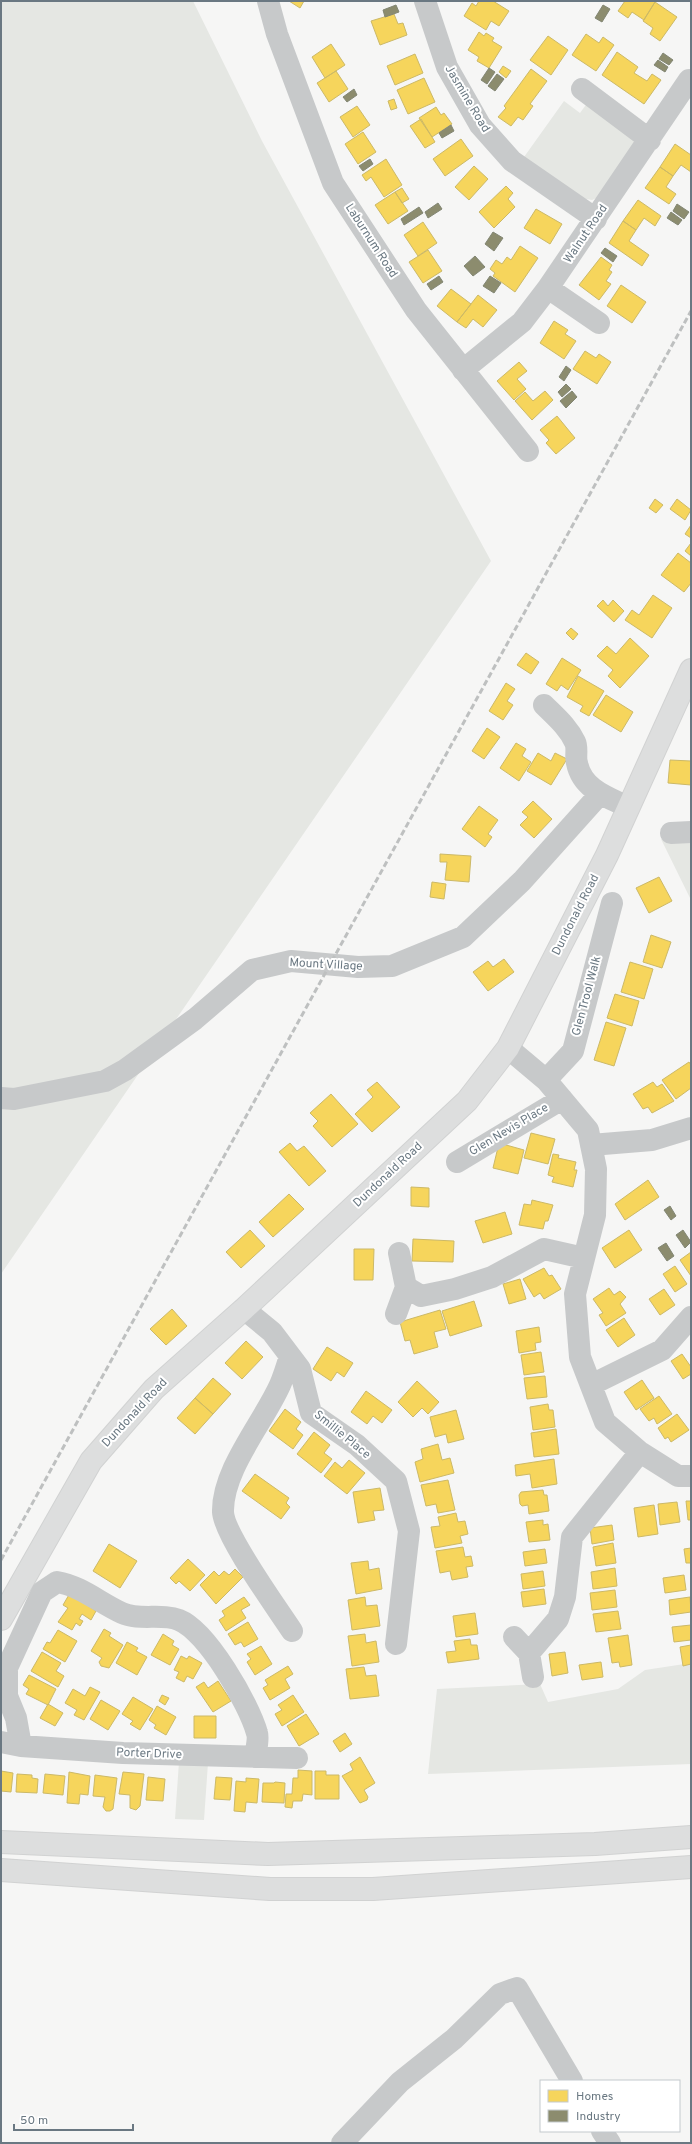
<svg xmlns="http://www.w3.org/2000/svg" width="692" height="2144" font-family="Overpass,sans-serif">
	<rect width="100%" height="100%" fill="#f6f6f5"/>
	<path fill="#e5e7e3" d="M1,1H193L262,141L491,561L1,1274Z
		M564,101L580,113L588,102L639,143L606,194L592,200L581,198L524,157Z
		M670,838H691V900L661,839Z
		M691,1663V1764L428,1774L437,1689L540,1684L548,1702L618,1689L645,1670Z
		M179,1762L208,1763L204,1820L175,1819Z"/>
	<path fill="#f6d55c" stroke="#ccb967" d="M289,1H304L300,8Z
		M479,1H493L509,11L499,26L491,21L486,30L464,16L472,3L476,6Z
		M625,1H653L655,2L644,20L632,12L628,18L618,11Z
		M655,2L677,17L660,41L650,34L653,28L643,21Z
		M394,14L398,24L403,23L407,35L380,45L371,21Z
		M479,32L484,36L486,33L494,38L492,41L502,47L489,68L477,61L479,57L468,50Z
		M586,34L599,43L603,37L614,45L596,71L572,55Z
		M548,36L568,50L551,75L530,60Z
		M331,44L345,65L325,78L312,57Z
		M617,52L638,67L634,73L647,81L652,74L661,80L644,104L602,75Z
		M415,54L423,73L395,85L387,66Z
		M503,66L511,71L506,78L499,72Z
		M531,69L547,81L530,104L533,106L523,120L518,117L511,126L498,117L506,108L504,106Z
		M336,71L348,89L329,102L317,83Z
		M424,78L435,102L408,114L397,90Z
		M394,99L397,108L391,110L388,101Z
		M357,106L370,125L353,137L340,117Z
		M436,107L441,115L444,113L452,124L432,137L419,118Z
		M421,119L435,142L425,148L410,126Z
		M363,132L376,152L358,164L345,144Z
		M461,139L473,156L445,176L433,159Z
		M675,144L691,155V172L681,165L673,176L660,167Z
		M386,159L402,185L384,197L371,177L366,181L362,175Z
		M474,166L488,179L469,200L455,187Z
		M660,167L673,176L666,187L676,194L669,204L645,188Z
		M506,186L513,193L508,199L515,207L494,228L479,212Z
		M402,188L409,199L402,203L395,192Z
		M395,192L408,211L388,224L375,205Z
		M638,200L661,216L655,226L644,218L636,230L623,221Z
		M536,209L562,224L550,244L524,228Z
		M623,221L636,230L629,241L649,255L642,266L609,243Z
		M423,222L437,243L418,256L404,235Z
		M520,246L538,258L515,292L493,276L495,273L490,269L496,260L502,264L507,257L511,260Z
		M428,250L442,271L423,283L409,262Z
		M601,257L612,265L609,270L612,272L606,281L611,284L599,300L579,285Z
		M621,285L646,302L632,323L607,306Z
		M451,289L471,304L457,322L437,306Z
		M478,295L497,310L483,327L473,319L466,328L457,322Z
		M554,321L568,330L565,334L576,341L564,359L540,343Z
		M585,351L596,358L599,354L611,362L597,384L573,369Z
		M519,362L527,371L517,379L526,389L514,400L497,381Z
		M545,391L553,400L532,420L515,401L525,392L533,401Z
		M557,416L575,438L556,454L546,443L549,440L540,430Z
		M655,499L663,505L656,513L649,508Z
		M677,499L691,510L685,520L670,509Z
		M691,525V538L685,534Z
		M691,543V556L685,551Z
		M678,553L691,563V583L684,592L661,575Z
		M653,595L672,608L652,638L625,620L632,610L639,615Z
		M603,600L608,606L613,600L624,611L614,622L597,606Z
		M571,628L578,634L573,640L566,633Z
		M630,638L649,656L620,688L608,676L613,670L597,656L607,646L616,654Z
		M526,653L539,662L531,674L517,665Z
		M562,658L581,670L568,690L561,685L557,691L546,684Z
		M578,676L604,691L589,716L580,711L583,706L567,697Z
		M506,683L515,689L507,701L513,705L503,720L489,711Z
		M606,695L633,712L621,732L593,715Z
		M487,728L500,737L484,759L472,751Z
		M516,743L526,749L522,756L531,762L519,781L500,768Z
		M538,753L551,761L555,753L567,759L551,785L527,771Z
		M670,760L691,761V785L668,783Z
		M533,801L552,819L534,838L520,825L528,817L522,812Z
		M479,806L498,820L488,834L492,837L485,847L462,829Z
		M440,854L471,856L469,882L445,880L447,862H440Z
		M659,877L672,901L649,913L636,888Z
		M432,882L446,884L444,899L430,897Z
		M651,935L671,942L662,968L643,962Z
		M504,959L514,972L488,991L473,972L488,961L493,967Z
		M630,962L653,969L644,999L621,992Z
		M615,994L639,1001L632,1026L607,1018Z
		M606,1022L626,1028L614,1066L594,1060Z
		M689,1062L691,1065V1088L676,1099L662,1080Z
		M377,1082L400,1107L372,1132L355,1114L373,1097L367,1090Z
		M653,1082L657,1087L662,1084L674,1101L652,1113L648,1107L643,1109L633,1094Z
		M331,1094L358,1124L332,1147L313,1126L318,1121L310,1113Z
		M531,1133L555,1139L548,1164L524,1158Z
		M290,1143L297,1151L304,1146L326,1171L309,1186L279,1152Z
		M499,1143L524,1150L518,1174L493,1168Z
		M553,1154L559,1155L558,1158L576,1162L574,1170H577L573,1187L552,1182L554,1177L548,1175Z
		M648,1180L659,1197L625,1220L615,1204Z
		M411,1187L429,1188V1207L411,1206Z
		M289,1194L304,1209L273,1237L259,1222Z
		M532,1200L553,1205L548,1221H545L543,1229L519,1225L524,1204L531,1205Z
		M505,1212L512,1234L483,1243L475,1221Z
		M250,1230L265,1246L241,1268L226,1252Z
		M629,1230L642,1250L615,1268L602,1248Z
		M413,1239L454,1241L453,1262L412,1261Z
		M354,1249H374L373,1280H354Z
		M691,1252V1276L680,1260Z
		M675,1266L687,1284L675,1292L663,1274Z
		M544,1268L549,1276L552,1275L561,1289L544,1299L540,1293L534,1297L523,1279Z
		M520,1279L526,1299L509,1304L503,1284Z
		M609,1288L614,1295L620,1291L626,1297L620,1304L626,1313L606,1326L599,1315L603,1313L593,1299Z
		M664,1289L675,1305L660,1315L649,1299Z
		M474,1301L482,1326L450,1336L442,1311Z
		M172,1309L187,1326L166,1345L150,1329Z
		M440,1310L446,1329L434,1332L438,1347L414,1354L410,1340L405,1341L400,1322Z
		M624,1318L635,1335L618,1347L606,1330Z
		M539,1327L541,1342L535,1343L536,1350L519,1353L516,1331Z
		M246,1341L263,1357L242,1379L225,1363Z
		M327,1347L353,1363L344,1377L337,1372L331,1381L313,1369Z
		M541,1352L544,1372L524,1375L521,1355Z
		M682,1354L691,1367V1374L683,1379L671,1361Z
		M545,1376L547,1397L527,1399L524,1378Z
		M213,1378L231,1394L213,1414L195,1398Z
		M642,1380L654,1398L636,1410L624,1392Z
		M417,1381L439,1402L428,1414L422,1408L413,1417L398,1402Z
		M366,1391L392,1410L382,1423L373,1416L367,1424L351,1412Z
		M659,1396L672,1414L657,1424L654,1418L649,1421L640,1409Z
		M195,1398L213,1414L195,1434L177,1418Z
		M548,1404L549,1410H553L555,1427L533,1430L530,1407Z
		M285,1409L301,1422L296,1429L303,1435L293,1449L269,1431Z
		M456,1410L464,1439L448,1443L446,1434L435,1437L430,1417Z
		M677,1414L689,1430L671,1442L668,1437L665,1439L658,1428Z
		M556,1429L559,1454L534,1457L531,1433Z
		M314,1432L330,1445L324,1453L332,1459L321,1473L297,1454Z
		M438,1444L442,1460L450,1458L454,1473L420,1482L415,1462L423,1459L421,1449Z
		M554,1459L557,1484L532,1488L530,1474L516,1476L515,1465Z
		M349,1460L365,1473L347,1494L324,1476L335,1462L342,1468Z
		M255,1474L289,1498L286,1503L290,1507L281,1519L242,1491Z
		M448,1480L455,1510L438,1513L436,1504L426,1506L421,1485Z
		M380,1488L384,1510L373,1511L375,1520L358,1523L353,1492Z
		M543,1490L544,1495H547L549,1511L529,1514L528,1505L522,1506L520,1504L519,1495L521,1492Z
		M686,1501H691V1520H688Z
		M677,1502L680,1522L660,1525L658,1504Z
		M654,1505L658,1534L638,1537L634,1508Z
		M456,1513L458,1522L465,1521L468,1534L460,1536L462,1543L435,1548L431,1527L440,1526L438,1517Z
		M543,1520V1525L548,1524L550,1540L529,1542L526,1522Z
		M612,1525L614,1540L592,1544L590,1528Z
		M613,1543L616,1563L596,1566L593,1547Z
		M109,1544L137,1561L120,1588L93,1571Z
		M463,1547L465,1557L471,1556L473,1566L466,1567L468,1577L452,1580L450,1571L440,1573L436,1551Z
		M691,1548V1563H686L684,1549Z
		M545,1549L547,1563L525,1566L523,1552Z
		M188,1559L205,1575L190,1591L179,1581L176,1584L170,1578Z
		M368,1561L369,1570L379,1568L382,1589L356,1594L351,1563Z
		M615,1568L617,1586L593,1589L591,1572Z
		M235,1569L243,1577L216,1604L200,1585L214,1571L219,1576L224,1571L229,1575Z
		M543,1571L545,1586L523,1589L521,1574Z
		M684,1575L686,1590L665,1593L663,1578Z
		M544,1589L546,1604L523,1607L521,1592Z
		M615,1590L617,1607L592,1610L590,1593Z
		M70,1593L96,1611L91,1620L82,1614L79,1619L83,1621L80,1626L76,1623L72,1630L58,1622L68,1608L63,1605Z
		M244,1597L250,1605L241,1610L246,1618L226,1631L219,1620L225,1616L222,1611Z
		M365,1597L366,1606L377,1605L380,1626L352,1630L348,1600Z
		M690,1597L691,1612L670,1615L669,1600Z
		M618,1611L621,1629L596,1632L593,1614Z
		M475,1613L478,1634L456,1637L453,1616Z
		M248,1622L258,1639L244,1647L241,1642L235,1645L228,1634Z
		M691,1625V1640L674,1642L672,1627Z
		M104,1629L111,1633L109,1636L123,1645L109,1668L101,1666L99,1662L102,1658L91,1651Z
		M58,1630L77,1641L65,1662L43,1649L47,1642L50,1643Z
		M163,1634L174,1641L172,1645L179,1649L170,1665L151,1655Z
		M365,1634L366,1643L376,1641L379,1662L352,1666L348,1636Z
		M628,1635L632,1665L620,1667L619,1662L612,1663L608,1638Z
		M470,1639L471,1645H477L479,1659L448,1663L446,1652L456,1651L454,1641Z
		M127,1642L138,1648L136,1651L147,1657L137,1675L116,1663Z
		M691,1645V1664L683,1666L680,1647Z
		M261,1646L272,1664L255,1675L247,1662L251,1659L247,1654Z
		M42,1652L61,1663L56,1671L64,1676L58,1687L31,1671Z
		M565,1652L568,1673L552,1676L549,1654Z
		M181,1656L187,1659L189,1656L202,1663L193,1679L187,1676L184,1682L176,1678L179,1672L174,1670Z
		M601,1662L603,1677L582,1680L579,1665Z
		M288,1666L293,1674L285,1679L290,1688L270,1700L263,1688L268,1685L265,1680Z
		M364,1667L366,1676L376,1675L379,1696L350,1699L346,1669Z
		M29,1675L56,1689L48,1705L26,1694L29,1689L23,1685Z
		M218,1681L231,1701L213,1712L196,1687L204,1682L208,1688Z
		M90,1687L100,1692L84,1720L74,1715L77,1710L65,1703L73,1689L85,1696Z
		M162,1695L169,1698L165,1705L159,1701Z
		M293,1695L304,1712L282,1726L275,1714L282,1710L278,1705Z
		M133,1697L153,1709L140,1730L130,1724L133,1721L122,1714Z
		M101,1700L120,1711L108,1730L90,1719Z
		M48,1704L63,1713L55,1726L40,1718Z
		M157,1706L176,1717L166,1735L154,1728L156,1725L149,1720Z
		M306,1714L319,1734L299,1746L287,1726Z
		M194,1716H216V1738H194Z
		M345,1733L352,1744L340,1752L333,1741Z
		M360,1757L375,1783L364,1790L368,1797L367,1800L360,1803L342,1776L353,1770L350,1764Z
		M298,1770L312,1771V1795L303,1794L302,1801H293L292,1808L285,1807L286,1794H292L293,1778H298Z
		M1,1771L13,1773L11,1792L1,1791Z
		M315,1771H326V1775H339V1799H315Z
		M69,1772L90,1776L88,1795L80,1794L79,1804L67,1803Z
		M123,1772L144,1774L140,1806L136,1810L130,1808V1795L119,1794Z
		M17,1774L32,1775V1778L38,1779L37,1793L16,1792Z
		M45,1774L65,1776L63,1795L43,1793Z
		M95,1775L117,1778L113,1809L110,1811H106L103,1807L105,1797L93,1796Z
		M148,1777L165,1779L163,1801L146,1800Z
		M216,1777L232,1778L230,1800L214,1799Z
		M246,1778L259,1779L257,1803L246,1802L245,1812L234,1811L236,1781L246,1782Z
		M275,1782L285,1783L284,1803L262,1802L263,1783H274Z"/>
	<path fill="#8c8c6e" stroke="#828674" d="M396,5L399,12L385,17L383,10Z
		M603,5L610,9L602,22L595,18Z
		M663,53L673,60L669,65L659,59Z
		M658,60L668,67L665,72L654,65Z
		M489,68L495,72L487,84L481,80Z
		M497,74L504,79L495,91L488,86Z
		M354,89L357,95L347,102L343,97Z
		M451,125L454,131L442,138L439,133Z
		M370,159L373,164L363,171L359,166Z
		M438,203L442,209L428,218L425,212Z
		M677,204L689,212L684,219L673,211Z
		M419,207L423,213L404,225L401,219Z
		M671,212L682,220L678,225L667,218Z
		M493,232L503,238L494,251L485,244Z
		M605,248L617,256L613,262L601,253Z
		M475,256L485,267L473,276L464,266Z
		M439,276L443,282L431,290L427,284Z
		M490,276L501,283L494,293L483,286Z
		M566,366L571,370L564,381L559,377Z
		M566,384L571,389L562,397L558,392Z
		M572,391L577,397L566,408L560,401Z
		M670,1206L676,1216L671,1220L664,1210Z
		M683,1230L691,1242L685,1248L676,1235Z
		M666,1243L674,1256L667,1261L658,1248Z"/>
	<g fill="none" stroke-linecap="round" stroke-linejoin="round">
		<defs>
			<path id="major" d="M1,1619L91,1461L154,1389L244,1309L467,1101L508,1048L607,855L691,670
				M1,1842L268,1854L595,1844L691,1837
				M1,1870L270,1889H373L691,1867"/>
		</defs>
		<use href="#major" stroke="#d1d2d2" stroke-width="24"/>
		<path stroke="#c7c9ca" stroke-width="22" d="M268,1L277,34L333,183L416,310L528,451
			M425,1L447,67L480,125L512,161L596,219
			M582,89L650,140
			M548,288L599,323
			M463,370L522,322L548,288L689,80
			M544,705C556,717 568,727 575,742C578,748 575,757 577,763C582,789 607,797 628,807
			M671,833L691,832
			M508,1048L546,1080L588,1130L596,1169L595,1215L575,1294L580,1357L605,1422L640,1452L678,1476H691
			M546,1080L573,1051L612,903
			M1,1098L14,1099L105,1081L125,1070L195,1019L252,970L291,961L358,967L392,966L463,937L522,881L600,794
			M591,1145L652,1140L691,1128
			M457,1162L562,1099
			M399,1253L406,1287L421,1296L455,1289L492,1277L544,1249L584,1258
			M244,1309L272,1332L300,1369L311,1413L357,1445L396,1481L409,1531L396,1644
			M396,1314L406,1287
			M290,1356C287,1366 284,1376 280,1385C263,1423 222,1470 223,1512C224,1535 277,1608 292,1631
			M591,1385L662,1350L691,1317
			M514,1637L529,1653L558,1619L565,1597L572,1537L640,1452
			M529,1653L533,1677
			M1,1742L21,1746L123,1753L297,1758
			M21,1746L16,1718L7,1696V1668L42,1592L57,1582C81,1586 100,1603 122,1613C139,1621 162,1613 179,1620C207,1631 249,1704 257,1733C259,1739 256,1750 255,1757
			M602,2131L610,2143
			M342,2143L400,2082L454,2039L500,1994L517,1988L572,2081"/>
		<use href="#major" stroke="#dddede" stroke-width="22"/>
		<path stroke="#bec0c0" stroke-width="3" stroke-dasharray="6 3" stroke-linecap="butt" d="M1,1560L691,311"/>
	</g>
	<g text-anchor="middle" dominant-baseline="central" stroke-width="4" stroke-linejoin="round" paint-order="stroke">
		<g font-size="12" fill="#6a7882" stroke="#fff">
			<text transform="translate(467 99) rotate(59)">Jasmine Road</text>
			<text transform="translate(586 234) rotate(-56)">Walnut Road</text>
			<text transform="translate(371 241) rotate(57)">Laburnum Road</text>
			<text transform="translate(576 915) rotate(-63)">Dundonald Road</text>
			<text transform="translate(326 965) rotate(3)">Mount Village</text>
			<text transform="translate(587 996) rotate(-75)">Glen Trool Walk</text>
			<text transform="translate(509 1130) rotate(-31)">Glen Nevis Place</text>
			<text transform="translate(388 1175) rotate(-43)">Dundonald Road</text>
			<text transform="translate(135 1413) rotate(-47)">Dundonald Road</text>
			<text transform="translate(342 1435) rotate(39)">Smillie Place</text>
			<text transform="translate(149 1754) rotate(2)">Porter Drive</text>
		</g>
	</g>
	<rect width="692" height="2144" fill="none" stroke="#6a7882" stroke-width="4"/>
	<rect x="540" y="2080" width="140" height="52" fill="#ffffff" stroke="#c3c9cd"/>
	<rect x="548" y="2090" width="20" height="12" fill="#f6d55c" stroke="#c3c9cd"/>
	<text x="576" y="2100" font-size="12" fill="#6a7882">Homes</text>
	<rect x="548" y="2110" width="20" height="12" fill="#8c8c6e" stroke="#c3c9cd"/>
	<text x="576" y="2120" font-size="12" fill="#6a7882">Industry</text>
	<path d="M14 2124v6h119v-6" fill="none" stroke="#6a7882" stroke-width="2"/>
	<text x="20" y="2124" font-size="12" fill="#6a7882" stroke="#ffffff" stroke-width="3" paint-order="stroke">50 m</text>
</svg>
